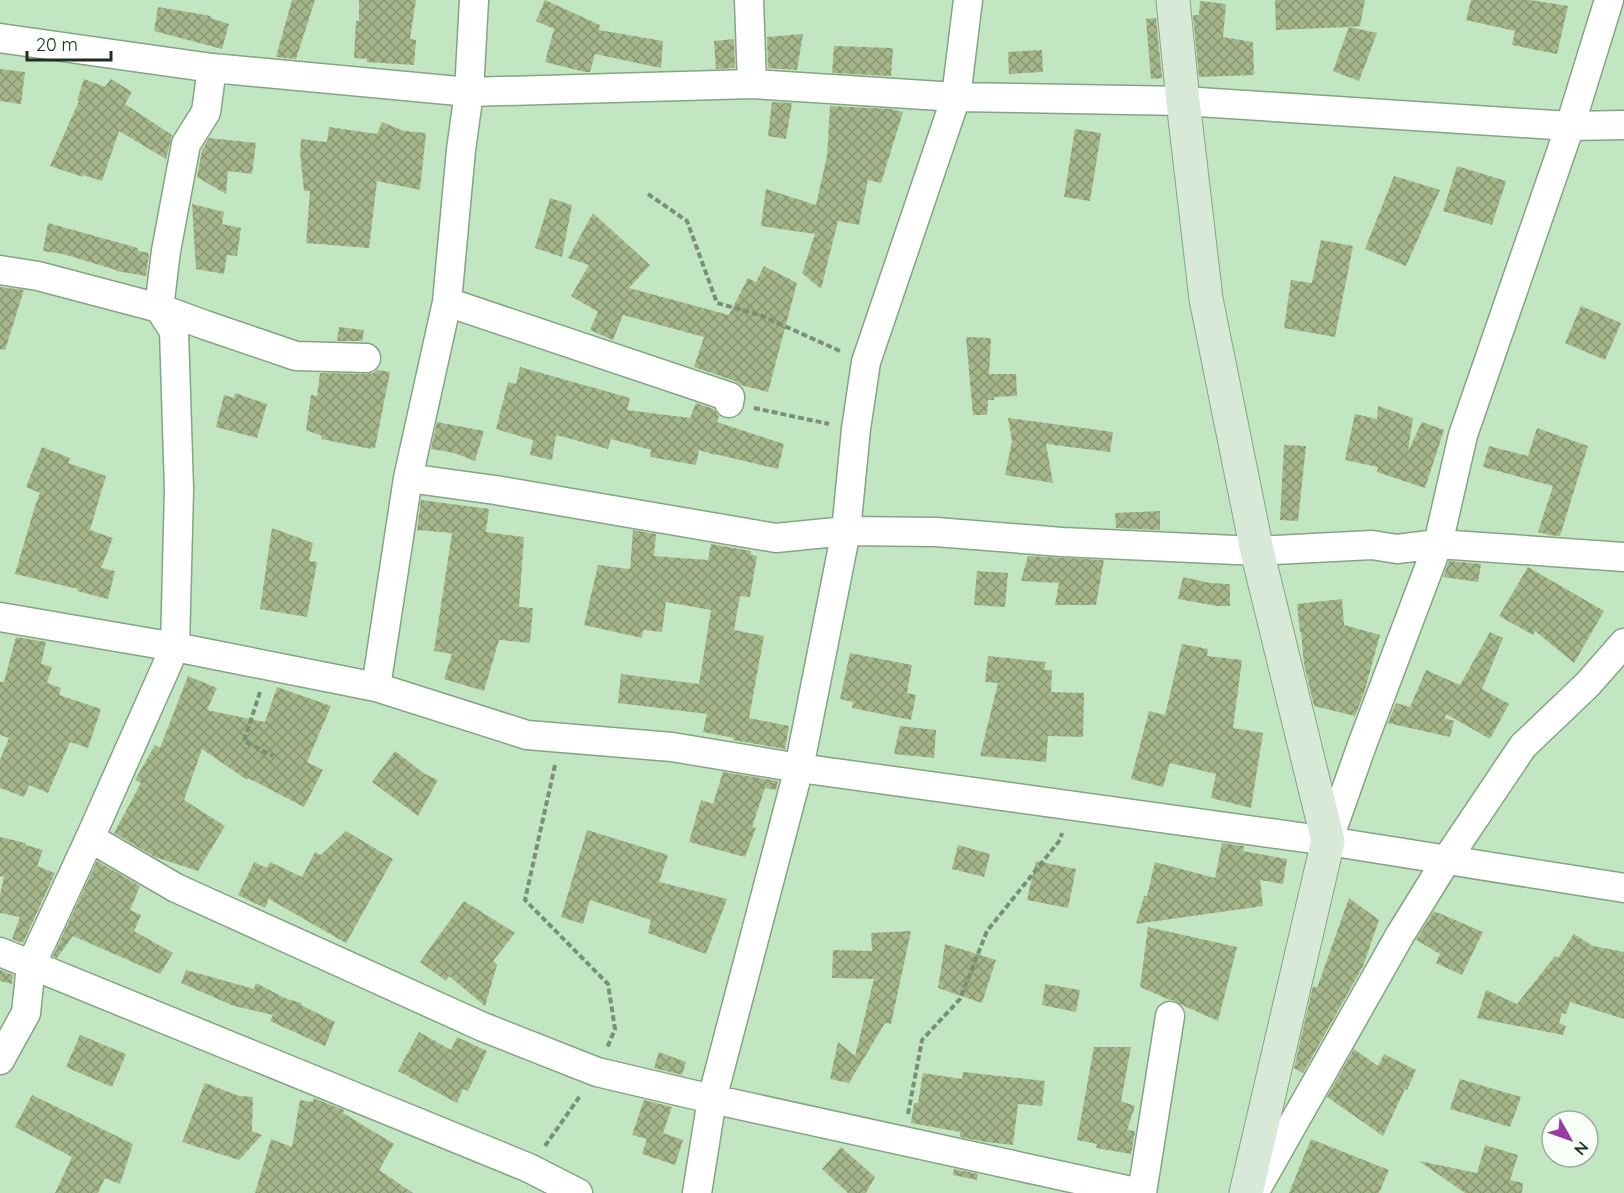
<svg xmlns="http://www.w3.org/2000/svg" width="1624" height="1193" font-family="Quicksand,sans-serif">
	<defs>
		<pattern id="building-cross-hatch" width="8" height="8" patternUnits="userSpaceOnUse" patternTransform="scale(1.5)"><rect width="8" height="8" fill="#a6b68b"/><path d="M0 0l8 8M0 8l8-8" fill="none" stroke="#879471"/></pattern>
	</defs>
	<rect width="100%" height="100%" fill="#c3e6c2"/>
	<path fill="url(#building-cross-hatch)" d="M292,0H315L296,59L276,57Z
		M359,0H416L410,39L416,40L414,65L367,62V59L354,58L356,21H359Z
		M545,0L600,25L599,30L663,41L661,68L595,54L590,72H585L545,62L554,29L536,21Z
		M1275,0H1365L1360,26L1349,27L1377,33L1359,81L1333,71L1349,27L1276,30Z
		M1471,0H1530L1568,6L1557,54L1512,45L1515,31L1466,20Z
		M1200,1L1226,4L1223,37L1253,42L1254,75L1199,77L1193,15H1199Z
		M158,7L211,16L210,18L229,24L222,49L154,31Z
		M1156,18L1162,78L1151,79L1146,19Z
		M803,34L797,70L768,68L767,37Z
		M734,39L735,68L716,69L714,41Z
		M834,46L893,48L891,76L832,73Z
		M1042,50L1043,72L1009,74L1008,52Z
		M0,69L25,72L21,104L0,101Z
		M84,79L105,87L111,79L132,92L125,104L172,135L166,159L119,131L102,181L83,175V177L50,166L79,101L77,100Z
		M772,102L792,103L786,139L768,136Z
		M830,106L891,109L903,112L881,183L868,180L859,225L838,221L821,289L802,273L815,234L761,226L766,189L816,205L827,156Z
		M382,122L404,131L426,133L420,190L377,181L369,248L306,243L310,191H304L300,153L301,139L327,142L329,127L377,134Z
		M1075,129L1101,133L1090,201L1064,197Z
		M209,138L256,143L252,174L228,171L226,194L197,177L202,150Z
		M1457,166L1506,181L1492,225L1443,211Z
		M1394,176L1440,190L1406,266L1365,249Z
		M550,198L572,205L562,257L535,248Z
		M192,204L224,212L222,224L241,228L237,256L227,255L224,274L196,269Z
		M593,213L650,265L629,288L729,315L748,278L756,282L764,266L797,283L768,392L741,385L735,381L694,367L704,337L623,315L613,340L590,330L598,312L571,296L589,265L568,258Z
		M48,223L138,248V251L149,253L146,276L116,271V270L63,254L43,251Z
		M1321,240L1353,246L1335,337L1284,328L1291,280L1312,283Z
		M0,287L24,290L5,350L0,349Z
		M1581,306L1621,323L1605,360L1565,343Z
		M339,327L364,330L362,341H337Z
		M966,337L991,338L989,374H1016L1017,396L994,397V400H988L987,415H973Z
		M520,367L630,398L627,410L690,418L696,403L714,409L719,416L717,422L784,444L778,469L715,454V455L699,450L696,465L650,457L651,450L611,439L608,449L556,435L552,460L530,455L533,440L496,429L508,382L516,384Z
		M377,370L390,372L375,448L371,447V449L321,439L322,436L306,430L311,395L317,396L320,373L366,374L373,373Z
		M235,393L267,404L257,438L216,427L224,395L234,398Z
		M1378,406L1413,418L1408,451L1422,422L1444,430L1425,488L1377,472L1378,467L1345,460L1355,414L1377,419Z
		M1008,418L1113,432L1110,452L1046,444L1053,483L1005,475L1012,441Z
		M437,422L484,431L475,461L454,453L431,449Z
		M1537,428L1588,446L1560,536L1549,535L1538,532L1553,486L1483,467L1489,446L1528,456Z
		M1284,445L1306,446L1298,521L1280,520Z
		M42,447L70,458L68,463L106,476L90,530L113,538L101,568L115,571L108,599L77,591L78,589L15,574L35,506L40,493L26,487Z
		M421,500L489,509L486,532L524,537L519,607L533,608L530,643L499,640L484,691L444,679L452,654L434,651L452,533L417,530Z
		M1160,511V530L1116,528L1115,513Z
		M272,528L313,543L309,561L317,562L307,617L260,609Z
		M633,530L656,534L654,556L708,560L711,544L751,551V555L757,556L750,597L740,596L734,630L764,636L749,718L789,726L785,749L733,740L734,738L703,732L707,714L618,703L621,674L699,684L711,610L666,602L662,632L643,630L642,638L584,625L598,565L630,569Z
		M1028,556L1104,560L1096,605H1055L1059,583L1021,581Z
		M1449,561L1481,564L1478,582L1443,577Z
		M1528,567L1604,611L1574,663L1535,631L1533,635L1499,616Z
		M977,571L1008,573L1005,607L974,605Z
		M1183,577L1210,583L1230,584V606H1217L1178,599Z
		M1342,599L1344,625L1380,635L1364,693L1355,716L1314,706L1304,664L1301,632H1300L1297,604Z
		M1490,632L1503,638L1482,689L1509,704L1490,739L1446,714L1445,718L1454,721L1450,737L1388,723L1396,703L1410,707L1426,670L1460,685Z
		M16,637L46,642L41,664L52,667L47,683L61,688L59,695L101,709L88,748L70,742L48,793L29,785L24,797L0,788V760L9,738L0,735V682H4Z
		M1182,644L1208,649L1207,656L1242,660L1233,728L1263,733L1251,808L1211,798L1216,774L1170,763L1163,787L1131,779L1149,711L1165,715Z
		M850,653L912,665L907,693L916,695L911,720L852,708L853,702L840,699Z
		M988,656L1046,662L1044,670H1052L1051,692L1084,693L1083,737L1048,736L1046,762L980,756L998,683L985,682Z
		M188,676L217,688L207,710L265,722L277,687L331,706L307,762L323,770L304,807L248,778L247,780L202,749L184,800L225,826L198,871L155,857L114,833L141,783L135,780L155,745L160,748Z
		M900,726L936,730L934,758L894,754Z
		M395,751L425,774L438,780L418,816L372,782Z
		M723,772L778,781L776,790L765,788L752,827L756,828L745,857L689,842L701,800L713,804Z
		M587,830L668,855L659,882L727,899L706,954L648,933L651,920L590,900L583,924L561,917Z
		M346,831L393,859L346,943L269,899L265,908L238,895L254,862L267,868L270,862L302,877L315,852L321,855Z
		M0,837L26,843V845L43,850L37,866L55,873L23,943L12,939L20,917L0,913V895L4,877L0,876Z
		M1222,843L1244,846L1243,851L1287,859L1283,884L1260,880L1263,906L1136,924L1144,896H1147L1155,862L1215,878Z
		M958,845L990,854L984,877L952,869Z
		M97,861L140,886L130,910L141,915L134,931L173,953L160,974L73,936L57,958L53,956Z
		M1036,861L1076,869L1068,908L1027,900Z
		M1349,898L1379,920L1363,966L1303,1073L1294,1068L1313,986L1317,988Z
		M464,901L515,933L493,961L497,965L485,1006L449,976L446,981L420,962Z
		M1434,911L1483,932L1462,975L1436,963L1440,954L1416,940Z
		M1148,927L1237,947L1218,1021L1182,1005L1173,1000H1170L1140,987Z
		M911,931L891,1024L885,1023L849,1083L830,1079L838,1042L855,1056L874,979L832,978L833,950L872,951L871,933Z
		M1574,934L1593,946L1624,952V1019L1570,1002L1566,1014L1562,1013L1559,1023L1566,1026L1563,1035L1477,1018L1486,990L1517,1004L1555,956L1558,958Z
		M945,944L996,960L982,1003L938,988Z
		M0,970L13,975L12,984L0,981Z
		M186,970L254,989L256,983L287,999L302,1003L301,1005L335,1022L325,1046L270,1021L273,1015L234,1006L181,983Z
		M1045,984L1080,990L1076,1012L1042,1005Z
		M419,1032L451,1050L457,1037L487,1051L468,1091L463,1089L457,1103L398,1071Z
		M80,1035L126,1054L112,1087L66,1067Z
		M1094,1047H1131L1121,1101L1135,1106L1127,1130L1135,1131L1131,1154L1096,1148L1097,1144L1077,1140Z
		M1354,1049L1378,1066L1384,1054L1416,1070L1407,1090L1405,1089L1383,1136L1327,1097Z
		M659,1052L686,1062L682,1075L654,1068Z
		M963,1072L1045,1081L1042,1106L1018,1104L1013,1145L986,1142L960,1137V1132L911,1123L914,1103H918L923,1073L962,1079Z
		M1460,1079L1521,1097L1510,1127L1450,1109Z
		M205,1083L239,1096L253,1097L252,1131L262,1135L239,1160L182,1142Z
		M32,1095L133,1144L120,1184L105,1178L98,1193H55L72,1157L15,1127Z
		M313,1098L344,1110L343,1113L394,1144L379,1170L413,1193H255L271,1139L292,1147L300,1100L313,1102Z
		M644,1100L672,1107L663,1133L683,1140L675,1165L642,1154L647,1139L632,1135Z
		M1311,1139L1389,1170L1379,1193H1289Z
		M1485,1145L1518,1155L1510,1180L1523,1183L1522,1193H1465L1419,1161L1477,1173Z
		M841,1147L875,1177L866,1193H848L822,1169Z
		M954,1169L978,1174L977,1180L953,1175Z"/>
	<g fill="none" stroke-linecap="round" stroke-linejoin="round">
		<defs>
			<path id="street" d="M749,0L752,84
				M0,38L212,68L469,92L752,84L956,97L1183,101L1570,126L1624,125
				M0,270L38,276L159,308L205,325L296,356L366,358
				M447,302L730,397L729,403
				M408,478L495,490L776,538L846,531L936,532L1062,542L1257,551L1372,545L1397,549L1438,544L1624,557
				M0,617L175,647L376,687L527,735L672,747L799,768L1328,841L1624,888
				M376,687L408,478L447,302L461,150L469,92L474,0
				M90,838L176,888L483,1027L597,1072L712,1099L1140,1193
				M1328,841L1362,745L1438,544L1463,435L1570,126L1609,0
				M0,952L529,1168L578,1193
				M0,1060L26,1013L31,965L90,838L175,647L179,489L174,331L159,308L166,251L186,144L206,112L212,68
				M697,1193L712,1099L799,768L846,531L856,429L866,362L956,97L968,0
				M1142,1193L1170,1016
				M1254,1193L1400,935L1447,859L1523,746L1588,684L1624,643"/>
			<path id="secondary" d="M1173,0L1183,101L1206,299L1257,551L1328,841L1246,1193"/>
		</defs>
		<use href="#street" stroke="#83a582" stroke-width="31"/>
		<use href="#secondary" stroke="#83a582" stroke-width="35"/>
		<path stroke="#779177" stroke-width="4" stroke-dasharray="6 3" stroke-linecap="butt" d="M648,194L687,221L717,303L760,315L840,351
			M754,408L829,424
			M260,692L244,741L273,756
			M555,765L525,900L608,984L615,1029L607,1048
			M908,1114L922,1040L960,999L987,931L1060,840L1062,833
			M545,1146L580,1096"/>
		<use href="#street" stroke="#fff" stroke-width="28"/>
		<use href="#secondary" stroke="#d8e9d8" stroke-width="33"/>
	</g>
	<g transform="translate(1570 1139) rotate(130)"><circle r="28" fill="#f7fef7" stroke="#a1aba1" stroke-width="1.5"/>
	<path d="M0-4.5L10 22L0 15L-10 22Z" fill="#9a3aa3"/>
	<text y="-9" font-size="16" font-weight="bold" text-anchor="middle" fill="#212f21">N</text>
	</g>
	<path d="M27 51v9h84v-9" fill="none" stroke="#212f21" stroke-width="3"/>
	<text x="36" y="51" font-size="18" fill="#212f21" stroke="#f7fef7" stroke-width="4.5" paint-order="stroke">20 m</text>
</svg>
